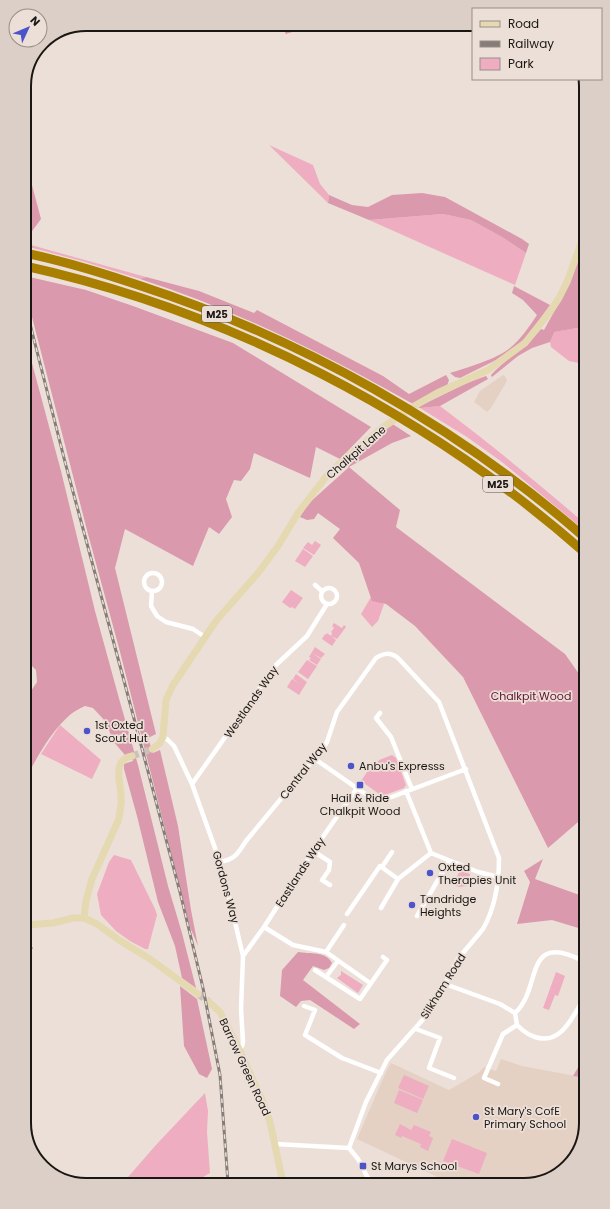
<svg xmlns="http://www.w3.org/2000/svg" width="610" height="1209" font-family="Poppins,sans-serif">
	<rect width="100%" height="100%" fill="#ecdfd7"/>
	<path fill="#e4d1c4" d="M503,375L505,376L507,381L491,408L487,412L474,402L480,391Z
		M501,1059L522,1066L581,1077L586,1093V1123L580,1144L572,1153L540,1180L446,1181L357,1139L385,1074L391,1063L449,1090L478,1073L484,1067L496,1071Z"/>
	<path fill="#eeadc0" d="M269,145L313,165L320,184L329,195L328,203Z
		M443,214L471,220L502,237L526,253L515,285L369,220Z
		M31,245L146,277L140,279L85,262L33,248Z
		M583,327V364L569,361L551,347L550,342L553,332Z
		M440,406C489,443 537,482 583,522V529L502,462L467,437L420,408Z
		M315,541L321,545L314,555L303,548L308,542L312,545Z
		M303,549L313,556L305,567L295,561Z
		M291,590L303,598L295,609L292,607L290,608L282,602Z
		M371,597L384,604L378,621L372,627L361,614Z
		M334,623L342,628L344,625L346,627L337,639L331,636L336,640L332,646L322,639L325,634L326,635L327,633L331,636L332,633L331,632L334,628L332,626Z
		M315,647L325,654L321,658L312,653L321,659L317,665L309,660L311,658L309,657Z
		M307,660L317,666L308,679L298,672Z
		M296,674L307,682L299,695L287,687L292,679L300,684L293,679Z
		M60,725L101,760L92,779L41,754Z
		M392,755L396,758L406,785L404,788L382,796L361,781L371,766L376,771L378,767L376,764L379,760Z
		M114,855L131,860L155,909L157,915L148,949H145L130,941L116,931L101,915L97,894L109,862Z
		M460,870L470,874L469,882L467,886L459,887L455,885V881Z
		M341,971L363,985L358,993L337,978L341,975Z
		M556,972L565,976L558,996L555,995L549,1010L543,1008Z
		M404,1075L429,1086L423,1099L398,1088Z
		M399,1090L423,1100L417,1113L394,1103Z
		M205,1093L208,1111L207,1132L210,1173L191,1184H122L155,1146Z
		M400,1124L411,1130L414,1125L431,1132L429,1136L433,1138L428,1151L420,1147L421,1144L402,1136L401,1138L395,1135Z
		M452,1139L487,1153L479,1174L443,1161Z"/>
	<path fill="#da99ac" d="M288,24H338C326,35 324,26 314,26C307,26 293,32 286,34L285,33Z
		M24,155L41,219L27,238L33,248L25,246Z
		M422,193L445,197L522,239L529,244L526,253L502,237L471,220L443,214L369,220L328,203L329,195L352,205L368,207L392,195Z
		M582,250L583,327L554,332L550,342L532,348L518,356L492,377L491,375C507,358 527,347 541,329L544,330L570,283Z
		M25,276L86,290L133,306L233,343L371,427L340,459L316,447L310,478L254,453L250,469L241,481L234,480L226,499L232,517L219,534L209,527L193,566L125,529L115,568L156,734L148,738L153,753L160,750L178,826L191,910L198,946L190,927L119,648L88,534L25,290Z
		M146,277L199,291L254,313L257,310L383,376L409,394L446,375L449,380L447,386L413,404C325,354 236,310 140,279Z
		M514,286L550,305L526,338L500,358L460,378L455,377L450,373C466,368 497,359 510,348C521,339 529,327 537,315L523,300L512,293Z
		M25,337L61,471L95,611L120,702L138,765L168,886L182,933L196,988L182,978L175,946L158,902L137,816L124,769V764L133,761L131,753L125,755L113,741L106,722L93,708L85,706C80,708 75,711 71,714C52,730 39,754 27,776V697L37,682L36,670L27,661Z
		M486,376L488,379L440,406L420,408L418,407L467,383Z
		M391,423L411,436L392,443L349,467L400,510L396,527L565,654L584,681L585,816L548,848L463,677L415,626L386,604L372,601L359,563L333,538L340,529L318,513L314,519L307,520L300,517L308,504L349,467L343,464Z
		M543,859L535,879L585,897V930L552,920L517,924L530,882L524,871Z
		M298,952C310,954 326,951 332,963L329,968L324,970L313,966L303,980L360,1024L354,1029L310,1000L301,1001L296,1007L280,996L282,970Z
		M180,986L197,999L212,1069L207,1078L199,1074L184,1046Z
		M586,1054V1072L581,1077L573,1076Z
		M580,1144L575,1158L548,1180H540L572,1153Z"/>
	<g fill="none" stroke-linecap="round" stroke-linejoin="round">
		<path stroke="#767b51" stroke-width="1.5" d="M28,953L32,948"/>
		<path stroke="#ccc1ba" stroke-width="7" stroke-dasharray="7 3.5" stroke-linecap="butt" d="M132,756L152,749
			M198,994L209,1002"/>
		<path stroke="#fff" stroke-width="4.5" d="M144 582a9 9 0 1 1 18 0a9 9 0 1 1-18 0Z
			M315,585L322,591
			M321 596a8 8 0 1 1 16 0a8 8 0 1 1-16 0Z
			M152,591L151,606L157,616L166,622L193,629L205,637
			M380,713L376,718L391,737L412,789
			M163,737L168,740L174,746L192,784L220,862L226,884L243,956L241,1009L243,1042L242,1046L239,1049
			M315,759L374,800L381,801L466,769
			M192,784L276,665L307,636L327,604
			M406,791L431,853L478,872L499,877
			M313,851L330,862L329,870L322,880L330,885
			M220,862C236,859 238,853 246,841L323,748L327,742L337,712L376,658C384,653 390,652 398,658L439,702L499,858C499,882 495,908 483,929L457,960L445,984L426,1016L387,1060L366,1102L349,1148
			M382,867L392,852
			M381,908L398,879L431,853
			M347,914L380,866L398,879
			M417,916L449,861
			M264,927L293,945L326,952L370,983
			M326,952L344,925
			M243,956L264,927L313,851L357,788
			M315,970L360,999L387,960L383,957
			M326,977L338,961
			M445,984L500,1004L515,1013
			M304,1006L315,1010L305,1035L342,1058L381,1073
			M515,1013C543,988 522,929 585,962
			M517,1025C523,1031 528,1035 535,1037C562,1046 574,1014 585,996
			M416,1029L440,1038L429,1068L454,1078
			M498,1084L484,1078L503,1034L517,1025L515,1013
			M275,1144L349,1148L358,1159L370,1182"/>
		<path stroke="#e5d9b2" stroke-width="7" d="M152,749L159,744L163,737L166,700L173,685L216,621L258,573L278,546L298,513L325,478L340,463L382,428L416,405L437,393L488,370L525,343L549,313L559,298L567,282L582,241
			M84,918L86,901L92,879L118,821C120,813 122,805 121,796C121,787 116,774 120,765C122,760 127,757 132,756
			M28,925L53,923L73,918H84L97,924L119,940L150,959L198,994
			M209,1002L220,1012L239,1049L262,1100L270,1122L283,1183"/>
		<path stroke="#a87f00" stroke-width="9" d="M25,253C64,261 103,273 141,286C302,339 455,425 583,536
			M25,266C229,311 427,414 584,552"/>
		<defs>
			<path id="rail" d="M25,304L65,462L123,677L180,892L203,988L220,1075L228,1183"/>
		</defs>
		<use href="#rail" stroke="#867d78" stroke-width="3"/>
		<use href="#rail" stroke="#ecdfd7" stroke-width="1.5" stroke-dasharray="4.5" stroke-linecap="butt"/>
	</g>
	<g fill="#4c54c9" stroke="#ecdfd7" stroke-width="1.5">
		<circle cx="87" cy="731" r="4"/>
		<circle cx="351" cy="766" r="4"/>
		<rect x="356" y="781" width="8" height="8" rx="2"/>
		<circle cx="430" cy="873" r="4"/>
		<circle cx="412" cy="905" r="4"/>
		<circle cx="476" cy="1117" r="4"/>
		<rect x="359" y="1162" width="8" height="8" rx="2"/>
	</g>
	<g text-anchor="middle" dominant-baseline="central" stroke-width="3.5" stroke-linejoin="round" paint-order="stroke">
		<g fill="#ecdfd7" stroke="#59524e" stroke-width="1">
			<rect x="202" y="306" width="30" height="16" rx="3"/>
			<rect x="483" y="476" width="30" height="16" rx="3"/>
		</g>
		<g font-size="10" font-weight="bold" fill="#1a1613">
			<text x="217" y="314">M25</text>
			<text x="498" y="484">M25</text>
		</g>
		<g font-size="11" fill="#1a1613" stroke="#ecdfd7">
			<text transform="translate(356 452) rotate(-41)">Chalkpit Lane</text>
			<text transform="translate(251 702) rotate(-55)">Westlands Way</text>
			<text transform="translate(303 771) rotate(-52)">Central Way</text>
			<text transform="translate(300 872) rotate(-57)">Eastlands Way</text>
			<text transform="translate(226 887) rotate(75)">Gordons Way</text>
			<text transform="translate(443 986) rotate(-58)">Silkham Road</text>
			<text transform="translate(245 1067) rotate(65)">Barrow Green Road</text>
		</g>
		<g font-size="11" fill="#5b0f2f" stroke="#ecdfd7">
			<text x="531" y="696">Chalkpit Wood</text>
		</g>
		<g font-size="11" fill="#1a1613" stroke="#ecdfd7" text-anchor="start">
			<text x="95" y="725">1st Oxted<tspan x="95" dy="13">Scout Hut</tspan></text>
			<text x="359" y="766">Anbu's Expresss</text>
			<text x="360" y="798" text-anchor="middle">Hail &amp; Ride<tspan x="360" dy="13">Chalkpit Wood</tspan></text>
			<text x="438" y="867">Oxted<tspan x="438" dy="13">Therapies Unit</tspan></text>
			<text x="420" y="899">Tandridge<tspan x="420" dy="13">Heights</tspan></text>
			<text x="484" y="1111">St Mary's CofE<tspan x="484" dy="13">Primary School</tspan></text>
			<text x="371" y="1166">St Marys School</text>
		</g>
	</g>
	<path d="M0 0H610V1209H0ZM86 31H524A55 55 0 0 1 579 86V1123A55 55 0 0 1 524 1178H86A55 55 0 0 1 31 1123V86A55 55 0 0 1 86 31Z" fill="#dbcfc7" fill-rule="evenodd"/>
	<path fill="none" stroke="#1a1613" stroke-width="2" d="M86 31H524A55 55 0 0 1 579 86V1123A55 55 0 0 1 524 1178H86A55 55 0 0 1 31 1123V86A55 55 0 0 1 86 31Z"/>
	<rect x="472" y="8" width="130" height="72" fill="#ecdfd7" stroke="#988f89"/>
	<rect x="480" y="21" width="20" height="6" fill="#e5d9b2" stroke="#988f89"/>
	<text x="508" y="28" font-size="12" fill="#1a1613">Road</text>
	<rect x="480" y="41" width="20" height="6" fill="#867d78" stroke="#988f89"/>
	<text x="508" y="48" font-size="12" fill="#1a1613">Railway</text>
	<rect x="480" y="58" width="20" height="12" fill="#eeadc0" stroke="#988f89"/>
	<text x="508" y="68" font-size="12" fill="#1a1613">Park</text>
	<g transform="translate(28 28) rotate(46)"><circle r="19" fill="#ecdfd7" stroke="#988f89"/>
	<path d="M0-3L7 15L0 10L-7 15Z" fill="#4c54c9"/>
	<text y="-6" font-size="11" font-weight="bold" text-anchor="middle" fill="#1a1613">N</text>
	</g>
</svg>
